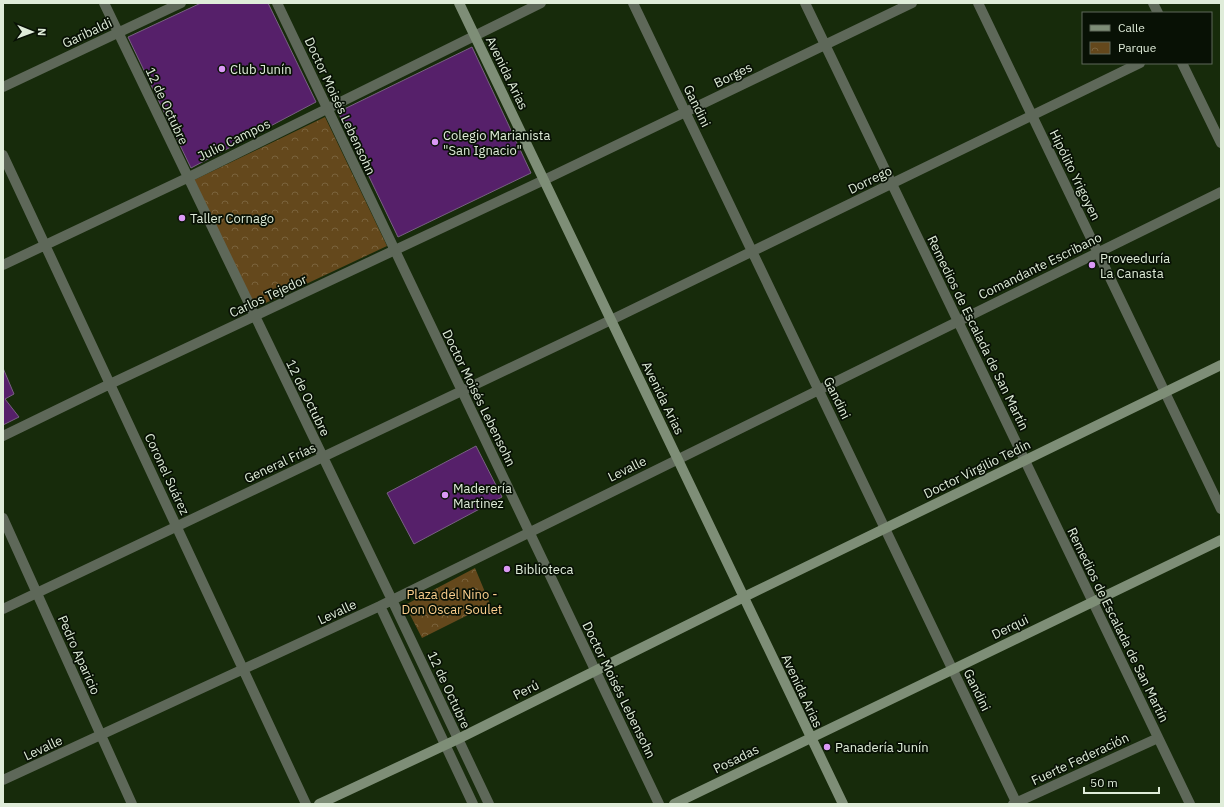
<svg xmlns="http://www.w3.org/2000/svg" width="1224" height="807" font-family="'IBM Plex Sans',sans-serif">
	<defs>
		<pattern id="park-crowns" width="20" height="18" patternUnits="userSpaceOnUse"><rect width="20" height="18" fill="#64481c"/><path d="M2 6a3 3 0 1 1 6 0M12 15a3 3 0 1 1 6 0" fill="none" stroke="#7a633c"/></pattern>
	</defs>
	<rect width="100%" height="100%" fill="#172b0b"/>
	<path fill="url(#park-crowns)" d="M325,117L387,246L255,308L194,180Z
		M475,568L490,604L422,638L405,605Z"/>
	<path fill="#56206a" stroke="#786182" d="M201,3H268L316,102L191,168L128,37Z
		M472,47L531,173L398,237L338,112Z
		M3,368L14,394L5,399L19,417L3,425Z
		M476,446L502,497L414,544L387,493Z"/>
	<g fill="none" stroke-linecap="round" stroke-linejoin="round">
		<path stroke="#5e6859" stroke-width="10" d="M104,3L392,600L489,804
			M277,3L659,804
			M633,3L1017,804
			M805,3L1190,804
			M978,3L1221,509
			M1153,3L1158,13
			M1182,63L1221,143
			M3,87L181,3
			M3,155L306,804
			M3,265L187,178L541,3
			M3,436L110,384L544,180L912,3
			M3,518L132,804
			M380,606L473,804
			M3,609L611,320L1140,63
			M3,780L380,606L1221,192
			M1013,804L1158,738"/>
		<path stroke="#7e8e77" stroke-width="10" d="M459,3L843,804
			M319,804L458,739L744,597L1221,365
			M674,804L1221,540"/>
	</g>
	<g fill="#db99f5" stroke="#081105" stroke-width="1.5">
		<circle cx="222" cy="69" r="4"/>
		<circle cx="435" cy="142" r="4"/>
		<circle cx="182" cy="218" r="4"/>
		<circle cx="1092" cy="265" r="4"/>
		<circle cx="445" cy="495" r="4"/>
		<circle cx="507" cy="569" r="4"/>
		<circle cx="827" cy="747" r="4"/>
	</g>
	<g text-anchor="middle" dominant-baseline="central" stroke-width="3.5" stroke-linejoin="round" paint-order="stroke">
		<g font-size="13" fill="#dfecd9" stroke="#081105">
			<text transform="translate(87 33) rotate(-25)">Garibaldi</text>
			<text transform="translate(507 73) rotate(64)">Avenida Arias</text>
			<text transform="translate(733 75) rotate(-26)">Borges</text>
			<text transform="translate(167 106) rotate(65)">12 de Octubre</text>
			<text transform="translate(340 106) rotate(65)">Doctor Moisés Lebensohn</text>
			<text transform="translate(697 106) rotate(64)">Gandini</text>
			<text transform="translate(234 140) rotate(-26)">Julio Campos</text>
			<text transform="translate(1075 175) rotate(64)">Hipólito Yrigoyen</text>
			<text transform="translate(870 180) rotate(-26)">Dorrego</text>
			<text transform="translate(1040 266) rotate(-26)">Comandante Escribano</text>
			<text transform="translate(268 296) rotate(-25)">Carlos Tejedor</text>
			<text transform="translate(978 333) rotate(64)">Remedios de Escalada de San Martín</text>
			<text transform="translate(308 398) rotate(64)">12 de Octubre</text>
			<text transform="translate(479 398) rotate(64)">Doctor Moisés Lebensohn</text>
			<text transform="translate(663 398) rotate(64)">Avenida Arias</text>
			<text transform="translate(837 398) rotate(64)">Gandini</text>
			<text transform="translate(280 463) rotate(-25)">General Frías</text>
			<text transform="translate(627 469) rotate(-26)">Levalle</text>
			<text transform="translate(977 469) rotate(-26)">Doctor Virgilio Tedín</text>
			<text transform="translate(167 474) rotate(65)">Coronel Suárez</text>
			<text transform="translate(337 612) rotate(-25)">Levalle</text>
			<text transform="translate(1118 625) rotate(64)">Remedios de Escalada de San Martín</text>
			<text transform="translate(1010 627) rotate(-26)">Derqui</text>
			<text transform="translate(79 655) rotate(66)">Pedro Aparicio</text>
			<text transform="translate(449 690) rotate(65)">12 de Octubre</text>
			<text transform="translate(526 690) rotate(-27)">Perú</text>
			<text transform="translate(619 690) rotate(64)">Doctor Moisés Lebensohn</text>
			<text transform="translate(977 690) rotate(64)">Gandini</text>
			<text transform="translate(802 691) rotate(65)">Avenida Arias</text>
			<text transform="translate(43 748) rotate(-25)">Levalle</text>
			<text transform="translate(736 759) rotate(-26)">Posadas</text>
			<text transform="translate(1080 759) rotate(-25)">Fuerte Federación</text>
		</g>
		<g font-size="13" fill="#dfecd9" stroke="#081105" text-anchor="start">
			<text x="230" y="69">Club Junín</text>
			<text x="443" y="135">Colegio Marianista<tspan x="443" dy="15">"San Ignacio"</tspan></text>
			<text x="190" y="218">Taller Cornago</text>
			<text x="1100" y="258">Proveeduría<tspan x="1100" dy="15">La Canasta</tspan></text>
			<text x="453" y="488">Maderería<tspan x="453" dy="15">Martinez</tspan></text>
			<text x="515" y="569">Biblioteca</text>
			<text x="835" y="747">Panadería Junín</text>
		</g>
		<g font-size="13" fill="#fccf8e" stroke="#081105">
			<text x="452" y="594">Plaza del Nino -<tspan x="452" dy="15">Don Oscar Soulet</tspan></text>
		</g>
	</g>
	<rect width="1224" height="807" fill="none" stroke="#dfecd9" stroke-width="8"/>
	<rect x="1082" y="12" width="130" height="52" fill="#081105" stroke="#5e695a"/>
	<rect x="1090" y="25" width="20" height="6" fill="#7e8e77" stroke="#5e695a"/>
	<text x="1118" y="32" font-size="12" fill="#dfecd9">Calle</text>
	<rect x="1090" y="42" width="20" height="12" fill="url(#park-crowns)" stroke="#5e695a"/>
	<text x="1118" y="52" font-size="12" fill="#dfecd9">Parque</text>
	<g transform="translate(32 32) rotate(91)" stroke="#081105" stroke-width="3" paint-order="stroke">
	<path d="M0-3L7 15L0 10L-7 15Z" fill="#dfecd9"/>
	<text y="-6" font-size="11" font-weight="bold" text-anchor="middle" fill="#dfecd9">N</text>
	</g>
	<path d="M1084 787v6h75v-6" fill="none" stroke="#dfecd9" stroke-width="2"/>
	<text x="1090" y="787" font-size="12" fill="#dfecd9" stroke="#081105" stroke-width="3" paint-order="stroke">50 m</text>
</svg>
